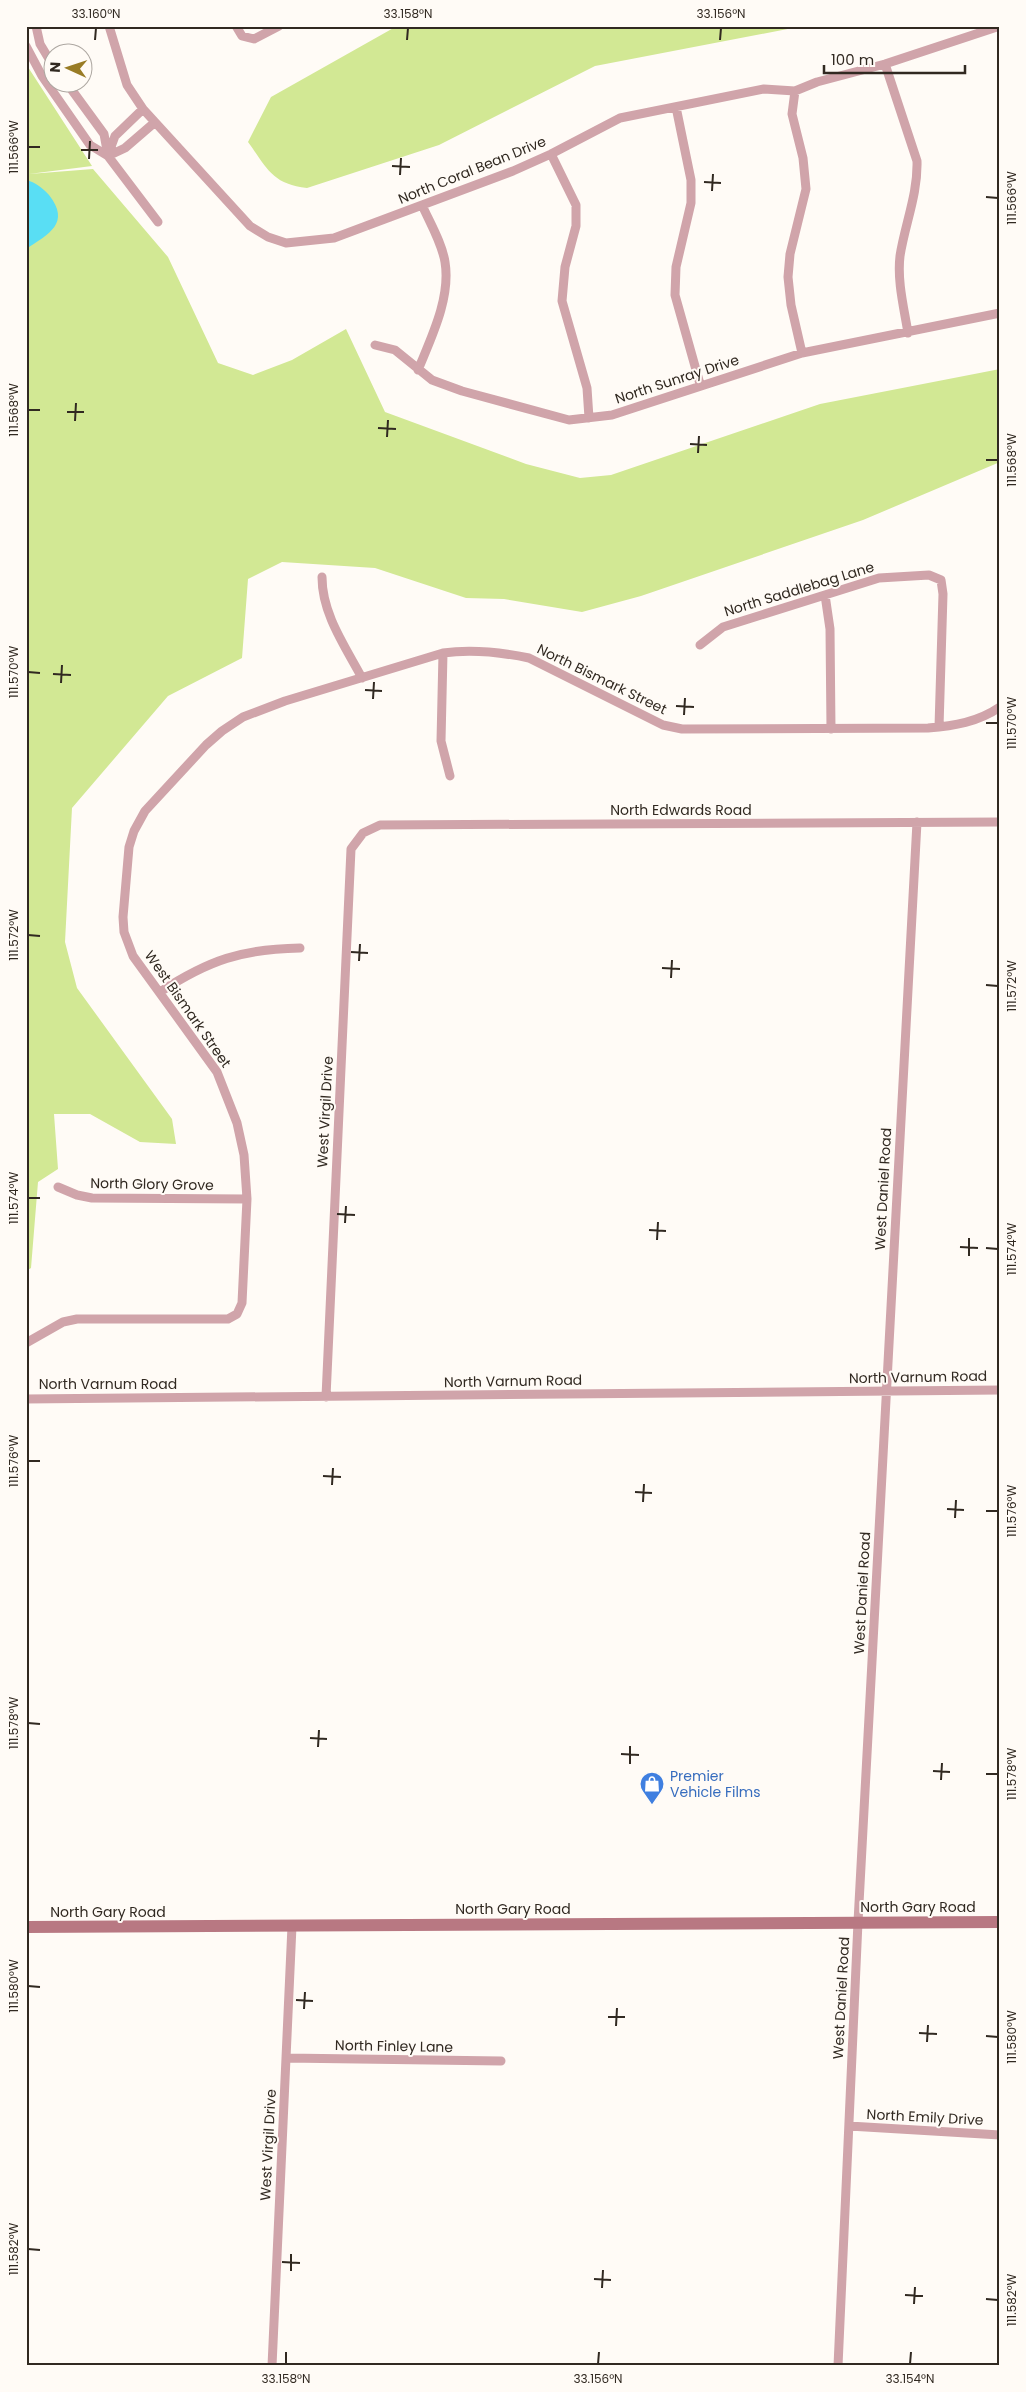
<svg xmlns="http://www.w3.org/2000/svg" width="1026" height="2392" font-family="Poppins,sans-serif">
	<rect width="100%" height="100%" fill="#fffbf6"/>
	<path fill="#d2e894" d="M397,26H803L595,66L439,145L307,188C272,184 267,168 248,142L271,97Z
		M26,64L92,166L29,174L93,169L168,257L218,363L253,375L292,360L346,329L385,412L526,464L580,478L611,475L820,404L1000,369V462L863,520L641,596L582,612L504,599L466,598L375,568L282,562L248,579L242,658L168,696L72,808L65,942L77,988L172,1119L176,1144L140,1142L90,1114H54L58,1169L38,1182L31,1268L26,1271Z"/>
	<path fill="#59def4" d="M26,180C35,182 44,189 49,195C71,223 49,234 26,249Z"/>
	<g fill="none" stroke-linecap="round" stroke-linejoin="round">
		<path stroke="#d0a4aa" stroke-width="9" d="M36,26L40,44L52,64
			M109,26L127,85L143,109L250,226L268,237L286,243L334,238L513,171L551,154L620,118L764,89L795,91L817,82L885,64L1000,26
			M236,26L242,36L254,39L279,26
			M26,46L42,76L90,145L108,156L158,222
			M885,64L917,161C918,194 905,224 900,256C897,281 904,308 908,333
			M66,82L104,134L108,156
			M795,91L792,114L803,158L806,189L790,254L788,277L791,305L802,353
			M676,107L691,180V203L676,267L675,295L700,384
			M551,154L576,205V226L565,267L562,301L587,388L589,418
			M108,155L115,136L143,109
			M108,156L125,148L154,123
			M375,345L395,350L432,380L462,391L569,420L612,415L802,353L1000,313
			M418,370C431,338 451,298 445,262C442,243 430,223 422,205
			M322,577C322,614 345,646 362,678
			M825,595L830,629L831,729
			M700,645L723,627L879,578L929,575L941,580L943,594L939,727
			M443,653L441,741L450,776
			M160,992C209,960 242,949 300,948
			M58,1187L77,1195L92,1198L247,1199
			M26,1343L63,1322L77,1319H228L237,1314L242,1303L247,1199L244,1155L237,1123L217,1072L133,956L124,932L123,917L129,847L134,831L145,811L206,745L222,731L243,717L285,701L443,653C472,649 500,652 529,658L663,725L682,729L928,728C954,726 978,722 1000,707
			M326,1397L351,849L363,833L380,825L1000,822
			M26,1399L1000,1390
			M286,2058L501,2061
			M849,2126L1000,2135
			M272,2366L292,1926
			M838,2366L858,1922L917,822"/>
		<path stroke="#b87882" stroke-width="12" d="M26,1927L1000,1922"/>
	</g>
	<path fill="none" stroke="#312921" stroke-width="2" d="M95,40L96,28M407,40L408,28M720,40L721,28M28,147H40M81,150H98M89,159L90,141M392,166L410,167M400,175L401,158M704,182L721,183M712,191L713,174M986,197L998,198M28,410H40M67,412H84M75,421L76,403M378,428L396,429M387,437L388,420M690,444L707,445M698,453L699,436M986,460H998M28,672L40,673M53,674L71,675M61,683L62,665M365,690L382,691M373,699L374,682M676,706L694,707M684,715L685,698M986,723H998M28,935L40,936M351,952L368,953M359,961L360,944M662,968L680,969M671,978L672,960M986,985L998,986M28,1198H40M337,1214L355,1215M345,1223L346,1206M649,1230L666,1231M657,1240L658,1222M960,1247L978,1248M986,1248L998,1249M969,1256V1238M28,1461H40M323,1476L341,1477M332,1485L333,1468M635,1492L652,1493M643,1502L644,1484M947,1509L964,1510M986,1511H998M955,1518L956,1500M28,1723L40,1724M310,1738L327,1739M318,1747L319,1730M621,1754L639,1755M630,1764V1746M933,1771L950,1772M986,1774H998M941,1780L942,1763M28,1986L40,1987M296,2000L313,2001M304,2009L305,1992M608,2017H625M616,2026L617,2008M919,2033L937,2034M986,2036L998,2037M927,2042L928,2025M28,2249L40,2250M282,2262L300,2263M291,2271V2254M594,2279L611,2280M602,2288L603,2270M905,2295L923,2296M986,2299L998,2300M914,2304L915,2287M286,2364V2352M598,2364L599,2352M910,2364L911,2352"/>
	<defs>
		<symbol id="shop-pin" viewBox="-11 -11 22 30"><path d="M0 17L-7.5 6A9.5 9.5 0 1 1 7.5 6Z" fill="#3f7fe0" stroke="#fffbf6"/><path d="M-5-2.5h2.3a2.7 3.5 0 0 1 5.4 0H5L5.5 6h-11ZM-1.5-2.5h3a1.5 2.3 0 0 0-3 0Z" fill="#fff"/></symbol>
	</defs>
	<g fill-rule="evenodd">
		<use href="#shop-pin" x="638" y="1770" width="28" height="38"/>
	</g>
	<g text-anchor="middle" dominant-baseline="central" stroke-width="4" stroke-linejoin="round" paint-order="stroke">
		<g font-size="14" fill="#312921" stroke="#fffbf6">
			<text transform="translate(472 170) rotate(-22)">North Coral Bean Drive</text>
			<text transform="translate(677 379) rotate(-18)">North Sunray Drive</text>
			<text transform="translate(799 589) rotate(-17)">North Saddlebag Lane</text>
			<text transform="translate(602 679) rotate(26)">North Bismark Street</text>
			<text x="681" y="810">North Edwards Road</text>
			<text transform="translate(188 1009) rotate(55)">West Bismark Street</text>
			<text transform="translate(325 1112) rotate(-87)">West Virgil Drive</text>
			<text transform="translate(152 1184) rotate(1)">North Glory Grove</text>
			<text transform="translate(883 1189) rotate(-87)">West Daniel Road</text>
			<text transform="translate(918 1377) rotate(-1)">North Varnum Road</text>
			<text transform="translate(513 1381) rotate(-1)">North Varnum Road</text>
			<text x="108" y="1384">North Varnum Road</text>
			<text transform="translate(862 1593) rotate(-87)">West Daniel Road</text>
			<text x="918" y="1907">North Gary Road</text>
			<text x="513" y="1909">North Gary Road</text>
			<text x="108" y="1912">North Gary Road</text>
			<text transform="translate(841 1998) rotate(-87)">West Daniel Road</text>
			<text transform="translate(394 2046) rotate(1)">North Finley Lane</text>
			<text transform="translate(925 2117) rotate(3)">North Emily Drive</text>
			<text transform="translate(268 2145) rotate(-87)">West Virgil Drive</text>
		</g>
		<g font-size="14" fill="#366cbe" stroke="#fffbf6" text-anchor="start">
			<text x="670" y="1776">Premier<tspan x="670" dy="16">Vehicle Films</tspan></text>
		</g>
	</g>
	<rect width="1026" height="2392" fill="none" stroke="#fffbf6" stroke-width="55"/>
	<g transform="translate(68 68) rotate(273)"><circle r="24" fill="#fffbf6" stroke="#ada7a1"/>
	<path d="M0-4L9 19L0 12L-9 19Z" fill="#997c25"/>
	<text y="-8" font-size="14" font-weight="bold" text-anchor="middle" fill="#312921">N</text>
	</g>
	<path d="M824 65v8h141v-8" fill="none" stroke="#312921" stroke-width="2.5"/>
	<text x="831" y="65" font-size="15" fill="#312921" stroke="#fffbf6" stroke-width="4" paint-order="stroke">100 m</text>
	<rect x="28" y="28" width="970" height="2336" fill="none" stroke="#312921" stroke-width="2"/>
	<g font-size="12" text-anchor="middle" fill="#312921">
		<text x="96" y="18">33.160°N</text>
		<text x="408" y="18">33.158°N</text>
		<text x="721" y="18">33.156°N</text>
		<text transform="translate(14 147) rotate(-90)" y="4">111.566°W</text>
		<text transform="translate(1012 198) rotate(-90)" y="4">111.566°W</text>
		<text transform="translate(14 410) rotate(-90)" y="4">111.568°W</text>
		<text transform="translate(1012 460) rotate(-90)" y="4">111.568°W</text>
		<text transform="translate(14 672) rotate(-90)" y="4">111.570°W</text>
		<text transform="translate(1012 723) rotate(-90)" y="4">111.570°W</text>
		<text transform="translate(14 935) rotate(-90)" y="4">111.572°W</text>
		<text transform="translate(1012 986) rotate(-90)" y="4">111.572°W</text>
		<text transform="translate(14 1198) rotate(-90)" y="4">111.574°W</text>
		<text transform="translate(1012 1249) rotate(-90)" y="4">111.574°W</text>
		<text transform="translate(14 1461) rotate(-90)" y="4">111.576°W</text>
		<text transform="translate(1012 1511) rotate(-90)" y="4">111.576°W</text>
		<text transform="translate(14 1723) rotate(-90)" y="4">111.578°W</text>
		<text transform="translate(1012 1774) rotate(-90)" y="4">111.578°W</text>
		<text transform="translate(14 1986) rotate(-90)" y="4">111.580°W</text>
		<text transform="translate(1012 2037) rotate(-90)" y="4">111.580°W</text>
		<text transform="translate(14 2249) rotate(-90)" y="4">111.582°W</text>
		<text transform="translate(1012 2300) rotate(-90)" y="4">111.582°W</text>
		<text x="286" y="2383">33.158°N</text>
		<text x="598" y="2383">33.156°N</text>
		<text x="910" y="2383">33.154°N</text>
	</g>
</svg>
